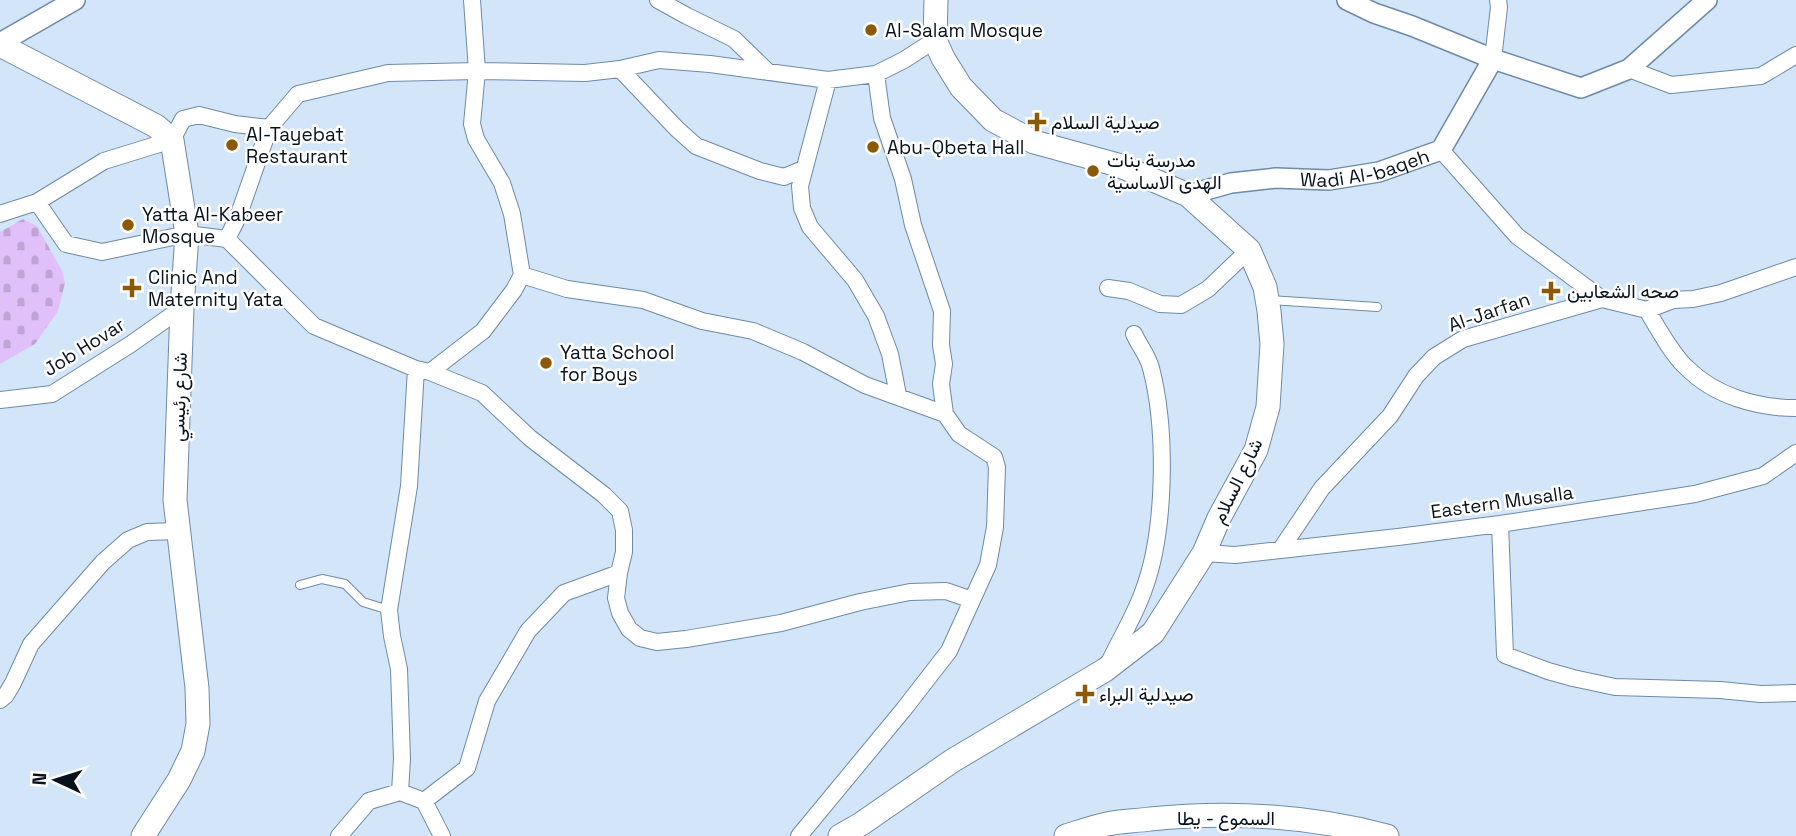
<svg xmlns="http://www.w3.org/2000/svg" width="1796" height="836" font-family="'Space Grotesk',Vazirmatn,sans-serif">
	<defs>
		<pattern id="cemetery-stones" width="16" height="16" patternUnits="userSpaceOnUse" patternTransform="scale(1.75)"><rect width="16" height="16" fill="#e1c0fa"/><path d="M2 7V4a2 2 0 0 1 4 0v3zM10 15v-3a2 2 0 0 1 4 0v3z" fill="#c0a4d6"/></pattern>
	</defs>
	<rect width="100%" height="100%" fill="#d2e5f9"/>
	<path fill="url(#cemetery-stones)" d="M23,219L37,226L62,271L65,283L58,311L35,344L0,364V232Z"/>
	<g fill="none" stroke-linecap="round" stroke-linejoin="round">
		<defs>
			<path id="service" d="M1270,300L1377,307
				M300,585L322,579L345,584L363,602L389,610"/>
			<path id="minor" d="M472,0L477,71L472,124L476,139L502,183L512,214L522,275
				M658,0L687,16L734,39L768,72
				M1493,59L1499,7L1498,0
				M620,69L677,129L696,146L760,171L784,177L803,169
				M1629,69L1671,85L1761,76L1796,55
				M828,80L800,186L802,208L810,227L855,280L876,316L890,354L898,395
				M1441,150L1517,236L1602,299
				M37,202L104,161L172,140L183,119L199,115L235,124L269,128
				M0,214L37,202L66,244L102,252L187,234L227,239L314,326L416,369L430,372L482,393L530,438L604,495L620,511L624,530V552L619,573L564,593L528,631L487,701L467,768L424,801
				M227,239L238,217L269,128L298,94L388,73L477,71L585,73L620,69L659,60L710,64L828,80L876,74L904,60L935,40
				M1108,288L1129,291L1160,304L1181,305L1208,289L1249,250
				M1647,310C1657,327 1673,356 1687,368C1715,396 1757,408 1796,408
				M430,372L483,331L514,290L522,275L567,289L643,300L702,321L753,331L803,352L865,385L945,414
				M0,400L52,394L131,344L182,308
				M1500,524L1505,655L1548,671L1573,678L1615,687L1720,690L1761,694L1796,693
				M1281,549L1322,488L1390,416L1416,376L1434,357L1463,339L1602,299L1647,310L1673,300L1693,299L1721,293L1796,267
				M1204,553L1235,555L1398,537L1500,524L1695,494L1763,476L1796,453
				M619,573L616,598L620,613L629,629L640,638L657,642L686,639L781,623L860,602L910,592L946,591L972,600
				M1108,665C1119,641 1134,617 1143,592C1166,532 1167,430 1151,368C1148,356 1139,345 1134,334
				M0,700L6,695L13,683L31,644L103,562L128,540L147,532L179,531
				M400,792L402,759L399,669L392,636L389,610L409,486L416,369
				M339,836L369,801L400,792L424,801L442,836
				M799,836L904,709L949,651L988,565L995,527L997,467L994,457L959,434L945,414L941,384L944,364L941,345L942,311L913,225L903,179L882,118L876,74"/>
			<g id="tertiary">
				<path d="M1347,0L1374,13L1412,26L1493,59"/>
				<path d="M0,43L75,0"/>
				<path id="s1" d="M1188,195L1231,183L1276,178L1329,180L1379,172L1441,150L1493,59L1581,88L1629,69L1707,0"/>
			</g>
			<path id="secondary" d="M0,45L156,126L172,140L187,234L182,308L175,500L197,688L198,724L193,751L179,780L143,836
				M840,836L861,824L952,761L1105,670L1153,633L1204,553L1219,518L1256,450L1268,407L1272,344L1269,311L1265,287L1249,250L1188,195L1118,165L1034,142L993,120L961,87L943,58L935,40L936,0
				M1066,836C1079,832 1093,827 1107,824C1121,821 1136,821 1150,819C1229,811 1311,816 1387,836"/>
		</defs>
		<use href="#service" stroke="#6e8aa9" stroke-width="10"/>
		<use href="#minor" stroke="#6e8aa9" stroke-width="18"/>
		<use href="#tertiary" stroke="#6e8aa9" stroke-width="22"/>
		<use href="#secondary" stroke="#6e8aa9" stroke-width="25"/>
		<use href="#service" stroke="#fff" stroke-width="8"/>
		<use href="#minor" stroke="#fff" stroke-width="16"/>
		<use href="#tertiary" stroke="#fff" stroke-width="19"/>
		<use href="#secondary" stroke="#fff" stroke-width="23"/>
	</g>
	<g fill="#8c5906" stroke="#fff" stroke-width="2.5">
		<circle cx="871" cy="30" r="7"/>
		<path d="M1033.5 111.5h7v7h7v7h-7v7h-7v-7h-7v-7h7z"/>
		<circle cx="232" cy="145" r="7"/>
		<circle cx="873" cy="147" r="7"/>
		<circle cx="1093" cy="171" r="7"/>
		<circle cx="128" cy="225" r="7"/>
		<path d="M128.5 277.5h7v7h7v7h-7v7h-7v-7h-7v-7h7z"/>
		<path d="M1547.5 280.5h7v7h7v7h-7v7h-7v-7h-7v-7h7z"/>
		<circle cx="546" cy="363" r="7"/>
		<path d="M1081.5 683.5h7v7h7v7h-7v7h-7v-7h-7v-7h7z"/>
	</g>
	<g text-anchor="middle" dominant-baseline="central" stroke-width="5" stroke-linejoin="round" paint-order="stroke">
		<g font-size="19" fill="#07121d" stroke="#fff" text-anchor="start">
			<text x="885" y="30">Al-Salam Mosque</text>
			<text x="1051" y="122">صيدلية السلام</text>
			<text x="246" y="134">Al-Tayebat<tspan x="246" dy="22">Restaurant</tspan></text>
			<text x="887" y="147">Abu-Qbeta Hall</text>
			<text x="1107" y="160">مدرسة بنات<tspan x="1107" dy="22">الهدى الاساسية</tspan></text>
			<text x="142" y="214">Yatta Al-Kabeer<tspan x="142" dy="22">Mosque</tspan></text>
			<text x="148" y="277">Clinic And<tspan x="148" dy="22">Maternity Yata</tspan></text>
			<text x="1567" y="291">صحه الشعابين</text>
			<text x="560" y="352">Yatta School<tspan x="560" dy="22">for Boys</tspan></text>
			<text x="1099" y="694">صيدلية البراء</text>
		</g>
		<g font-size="19" fill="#07121d" stroke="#fff">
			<text stroke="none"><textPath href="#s1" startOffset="180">Wadi Al-baqeh</textPath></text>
			<text transform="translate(1489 312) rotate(-19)">Al-Jarfan</text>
			<text transform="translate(84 347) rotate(-32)">Job Hovar</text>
			<text transform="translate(179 397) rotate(-88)">شارع رئيسي</text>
			<text transform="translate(1237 481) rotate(-64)">شارع السلام</text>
			<text transform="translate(1502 502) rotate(-8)">Eastern Musalla</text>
			<text x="1226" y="818">السموع - يطا</text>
		</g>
	</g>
	<g transform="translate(56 780) rotate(274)" stroke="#ffffff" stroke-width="5" paint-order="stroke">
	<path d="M0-5L12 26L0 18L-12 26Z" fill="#07121d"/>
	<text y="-10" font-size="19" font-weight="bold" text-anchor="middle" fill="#07121d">N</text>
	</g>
</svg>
